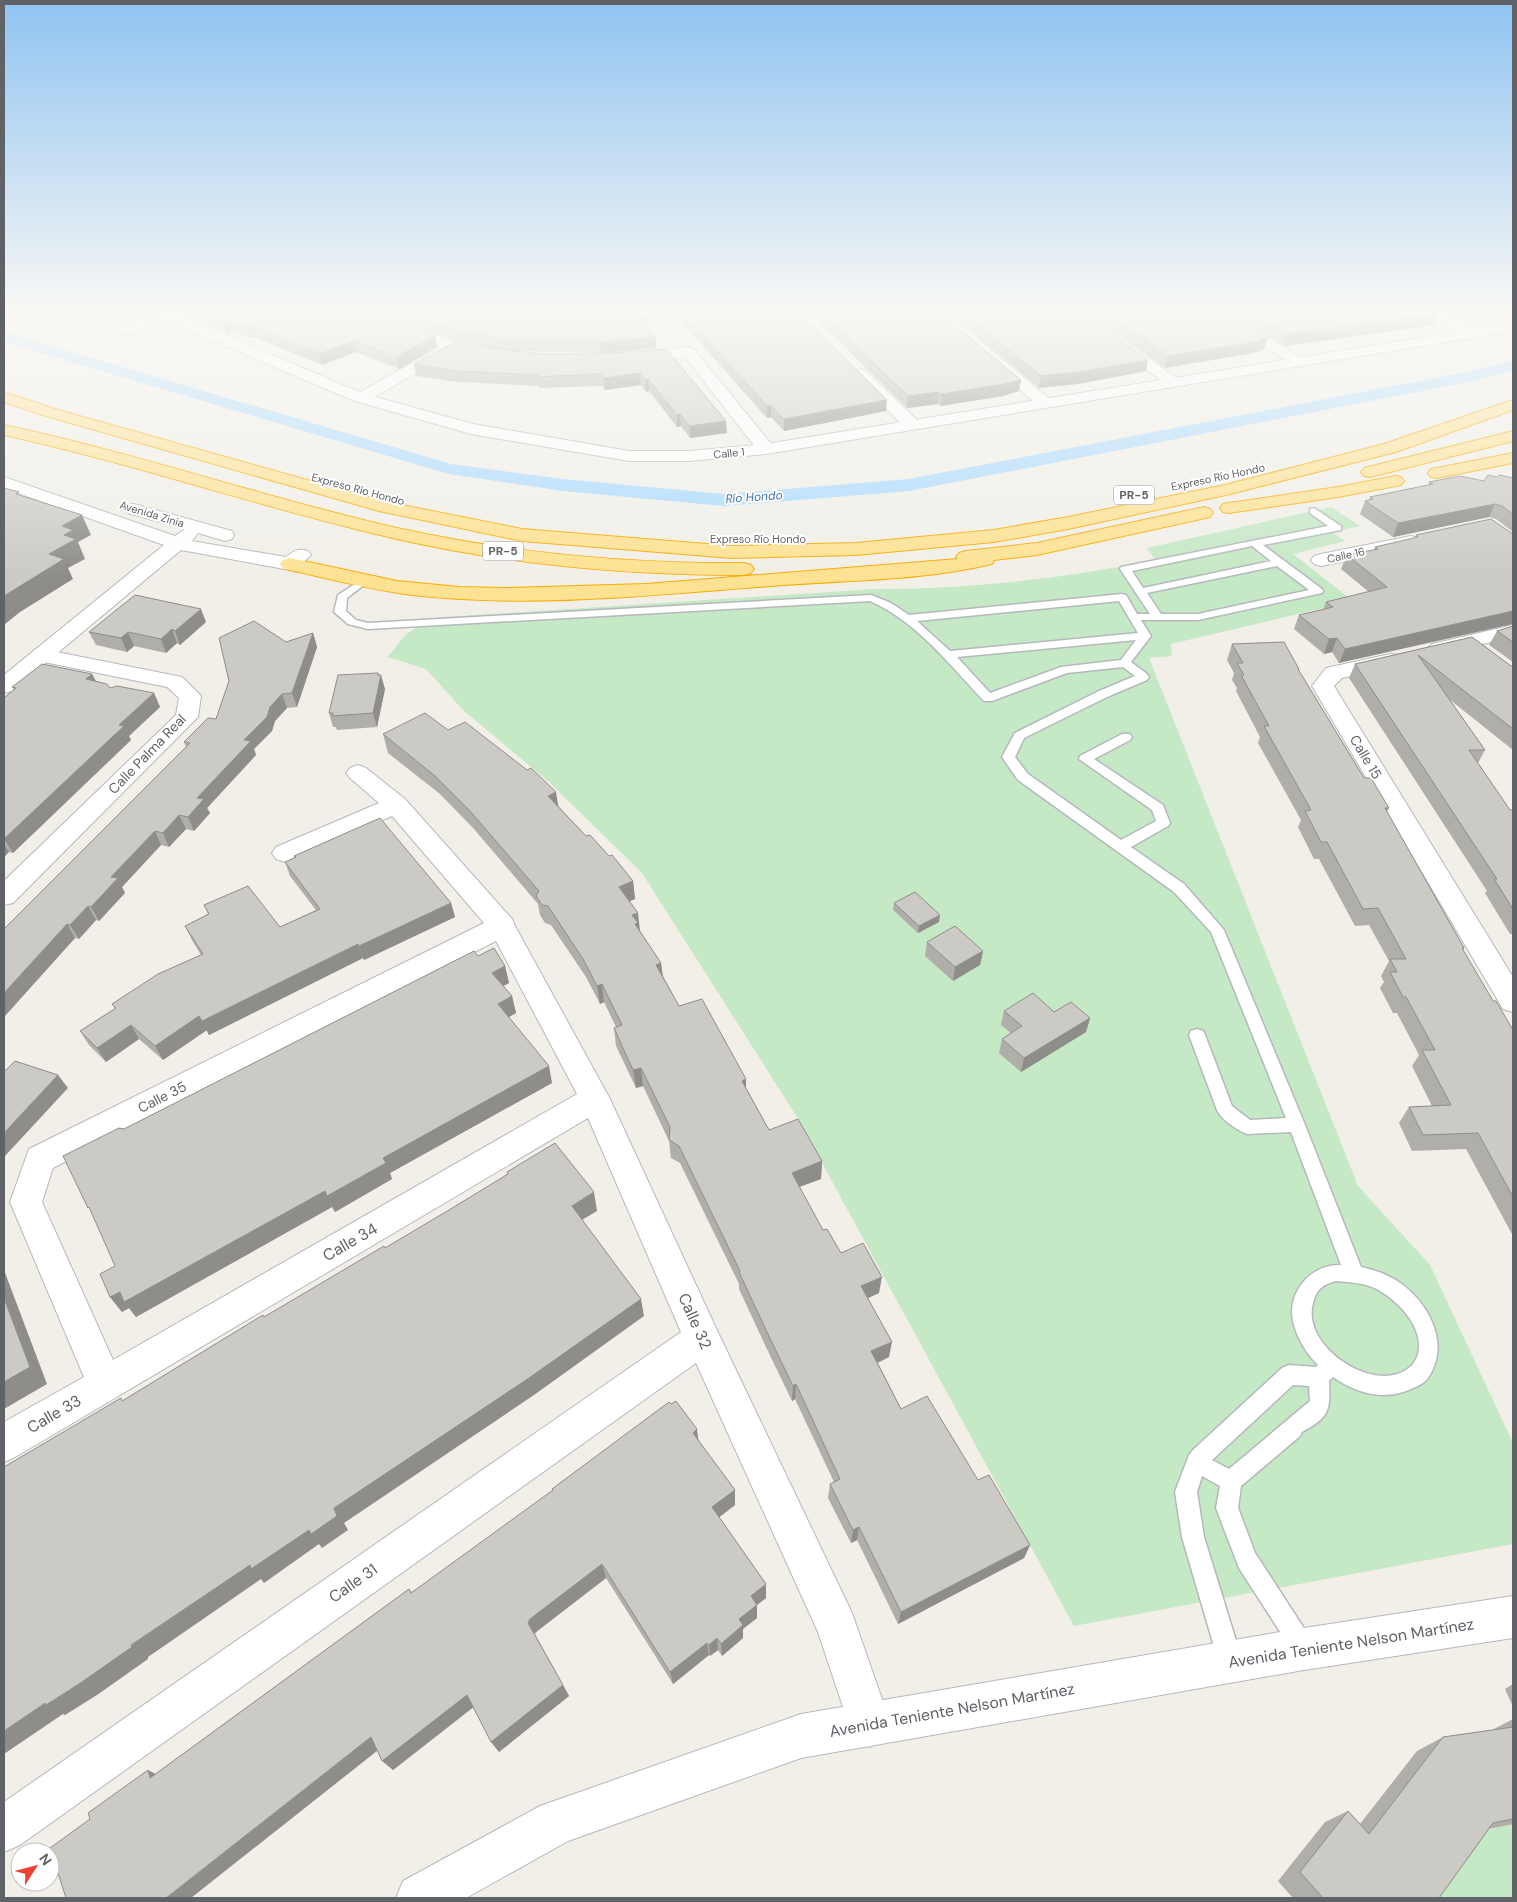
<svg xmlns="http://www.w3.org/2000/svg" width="1517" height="1902" font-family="'DM Sans',sans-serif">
	<rect width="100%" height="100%" fill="#f1efe8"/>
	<path fill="#c5e8c5" d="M1331,507L1360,526L1332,532L1345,541L1293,554L1353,601L1171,644L1172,656L1149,658L1358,1186L1430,1265L1513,1443V1544L1074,1626L797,1117L642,873L549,782L463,710L426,669L388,657L405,635L431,618L875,589C969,589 1063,579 1155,560L1147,548Z
		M1513,1822V1898H1412L1450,1843Z"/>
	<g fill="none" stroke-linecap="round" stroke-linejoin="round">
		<path fill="#aadaff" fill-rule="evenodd" d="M4,332L451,464L563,479L724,494L909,479L1471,371L1513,360V370L1473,381L909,491L724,506L563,491L449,474L4,342Z"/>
		<defs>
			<path id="service" d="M1314,508L1341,526V530L1263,545L1322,589L1323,591L1322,593L1198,620H1141L1151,636L1131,662L1147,674L1149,677L1147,680L1107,697L1024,738L1015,757L1028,774L1121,840L1156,821L1152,810L1079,759L1080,756L1122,734H1130L1132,737L1130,740L1094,759L1163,805L1170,823L1168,826L1131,847L1184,884L1224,930L1305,1125L1361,1267C1376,1270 1391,1276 1403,1285C1426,1303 1446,1336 1434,1366C1432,1372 1429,1378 1424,1382C1418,1387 1410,1389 1403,1392C1379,1400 1353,1391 1333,1377L1329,1381C1330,1411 1330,1417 1302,1432L1300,1436L1241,1486L1238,1508L1255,1553L1311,1639L1314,1647L1311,1655L1303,1658L1295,1655L1239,1568L1216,1508L1220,1486L1202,1476L1197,1492L1204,1537L1242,1660L1238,1668L1230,1672L1222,1668L1218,1660L1182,1537L1175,1492L1189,1455L1194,1449L1282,1368L1289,1365L1316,1367L1318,1365C1307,1354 1298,1340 1294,1325C1285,1294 1310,1264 1341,1265L1291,1132L1247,1134C1237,1130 1222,1120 1217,1110L1189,1035L1191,1031L1197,1029L1203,1031L1205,1035L1232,1106L1250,1120L1286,1118L1211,932L1174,892L1018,780L1002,757L1015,733L1099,691L1135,676L1123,667L1067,673L992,701H984C949,664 917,622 870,601L368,629L348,624L334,612L338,595L364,578L369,581L347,598L346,611L356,620L368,623L871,595L891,603L909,615L1122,594L1126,595L1137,614H1150L1120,569L1121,567L1328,526L1310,513V509ZM1252,546L1271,561L1143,588L1132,571ZM1277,566L1309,590L1198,614H1161L1147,593ZM1119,601L1138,633L950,651L917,621ZM1136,640L1121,660L1061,667L990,693L957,657ZM1336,1281C1350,1282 1364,1283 1377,1289C1391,1297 1407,1311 1414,1326C1427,1353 1414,1375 1384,1376C1351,1376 1303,1340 1313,1303C1316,1290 1323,1284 1336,1281ZM1293,1385L1309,1386L1310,1401L1229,1469L1212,1460Z"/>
			<path id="minor" d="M173,310H195L193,313L127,334H117L115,331L117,328Z
				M346,310H366L458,343L490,350L493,353L490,356L485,358L454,352L367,401H355L317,385L315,382L317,379L323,377L360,392L441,347L348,313Z
				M926,310H942L1051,400L1053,403L1051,406H1039Z
				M1065,310H1081L1182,382L1180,385H1168Z
				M1207,310H1224L1303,359L1306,362L1303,365H1293Z
				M1421,310H1439L1477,330L1479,333L1477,336H1467L1423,313Z
				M689,347L694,349L772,445L775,449L772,453H760L685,357L632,363L627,361L624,358L627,355L632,353Z
				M861,369L866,371L917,420L919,424L917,428H905L856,377L853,374L856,371Z
				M1411,536L1418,538L1420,542L1418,546L1321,566L1314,564L1311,560L1314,556L1321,554Z
				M1513,625V637L1439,654L1432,652L1428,648L1432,644Z
				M42,649L182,677L201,696L198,717L13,903L4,905V881L176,715L179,698L167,687L34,660L31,655L34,650Z
				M1390,654L1398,655L1401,660L1398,665L1342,678L1334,686L1513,977V1012L1503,1009L1312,686L1326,668Z
				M358,765L366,768L405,799L512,919L515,926L610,1099L715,1326L852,1613L891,1725L884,1740L869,1747L854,1740L818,1632L696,1363L20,1845L4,1852V1802L681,1332L588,1118L17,1456L4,1462V1422L84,1377L10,1202L29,1149L484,923L392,816L294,859L285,862L276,859L272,853L276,847L379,803L350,778L346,773L350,768ZM496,941L577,1094L113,1360L42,1202L53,1168Z"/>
			<path id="tertiary" d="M147,310H166L329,379L331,382L329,385H317L149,313Z
				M1513,323V331L766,454L689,461H629L471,434L355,401L353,398L355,395L361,393L473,424L629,451H689L766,444Z
				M4,477L175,536L185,529L128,513L125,509L128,505L134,504L232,531L234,535L232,539L225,541L198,533L192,541L286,557C294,551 298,548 308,551L311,555L297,568L290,570L181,550L12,691L4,693V675L164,545L4,488Z
				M1513,1596V1638L1304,1670L801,1758L568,1841L466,1898H396L403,1881L540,1806L801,1714L1304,1628Z"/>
			<path id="motorway" d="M4,392L58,410L382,501L522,529L732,546L856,543L994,530L1068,517L1225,485L1384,444L1513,400V410L1396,452L1226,495L1068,529L994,542L856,555L732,558L522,541L379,511L46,416L4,402Z
				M4,425C137,453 265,498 397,528C511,553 628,564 744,563L751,565L754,569L751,573L744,575C627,575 511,565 397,539C265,509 136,464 4,435Z
				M1513,431V441L1370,477L1364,476L1361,472L1364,468Z
				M1513,453V463L1437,478L1431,477L1428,473L1431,469L1437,468Z
				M1395,476L1401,477L1404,481L1401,485L1338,497L1229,513L1223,512L1220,508L1223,504L1229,503L1338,487Z
				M1204,507L1210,509L1213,513L1210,517L1037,555L994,560L992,564C926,580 853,580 785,585C662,594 536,609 412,595C371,590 330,579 290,570L283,568L280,564L283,560L290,558L397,581L459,587L506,588L646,584L958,559L956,557L959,553L966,551L1037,543Z"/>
		</defs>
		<use href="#service" stroke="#b5b8bc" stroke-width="3"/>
		<use href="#minor" stroke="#b5b8bc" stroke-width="2"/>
		<use href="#tertiary" stroke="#b5b8bc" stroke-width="2"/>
		<use href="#motorway" stroke="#f9ab00" stroke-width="2"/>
		<use href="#service" fill="#fff" fill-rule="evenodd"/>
		<use href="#minor" fill="#fff" fill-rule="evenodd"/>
		<use href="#tertiary" fill="#fff" fill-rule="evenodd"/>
		<use href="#motorway" fill="#fde293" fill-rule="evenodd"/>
	</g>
	<path fill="#afaea9" d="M84,310H124L99,317Z
		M187,310H362L435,336L437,347L399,369L356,352L322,365L254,337L251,338L234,331L228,333L189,316Z
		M372,310H663L646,325L656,337V348L601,353L519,351L541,354H598L666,349L727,433L690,438L681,426L677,427L649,391L646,392L641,385L605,390L602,386L539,388V386L457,382L416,376L414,364L483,347L503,350L458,341Z
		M671,310H744L741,311L886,411L784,431L771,417L767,418Z
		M807,310H937L1021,380L1019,391L1003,396L940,406L938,404L907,408Z
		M945,310H1079L1146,371L1078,384L1039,388Z
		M1084,310H1224L1264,349L1260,350L1259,352L1165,368Z
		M1228,310H1430L1438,314L1434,325L1285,346Z
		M1497,477L1513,478V532L1496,519L1489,517L1393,537L1360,514L1365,501L1369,500L1370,497L1428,485L1429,482L1484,481Z
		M1512,534L1339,663L1332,652L1324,654L1294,629L1299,615L1323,610L1326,602L1369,592L1341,569L1347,555L1374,550L1375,547L1415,538L1416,535Z
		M206,622L180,645L177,643L166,653L134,646L127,652L96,645L89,632Z
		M1513,626V662L1489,645L1497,631Z
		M313,633L317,647L297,707L287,708L275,721L272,731L254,749L256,755L207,808L210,813L194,831L186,829L169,847L161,845L122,887L125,893L99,921L96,920L79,939L75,938L4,1017L186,747L184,742L216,719L286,642Z
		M1472,637L1511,666H1513V750L1449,699L1485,750L1478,763L1510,810H1513V935V934H1510L1485,893L1487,891L1349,678L1355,664Z
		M1232,644L1299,669V671L1364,778L1389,808L1387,812L1464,948L1463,950L1493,1001L1513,1030V1236L1466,1149L1412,1151L1399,1123L1409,1107L1432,1106L1412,1066L1419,1055L1397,1013H1393L1380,988L1384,982L1381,976L1389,961L1369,925L1355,926L1319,859H1314L1298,827L1301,820L1258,743L1260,737L1236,691L1237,688L1232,680L1234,673L1227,660Z
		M378,673L385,689L377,727L337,730L336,727H333L329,713Z
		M92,674L96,681L110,688L154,693L160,707L129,736L131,740L13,853L9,852L4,857V698L14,690L12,687Z
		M448,730L558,806L586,836L609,856L633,881L635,899L630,901L640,931L661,963L663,976L679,1006L746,1079V1088L769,1130L822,1161L821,1179L799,1187L823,1230L841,1253L879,1293L868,1298L889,1357L878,1363L901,1409L978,1480L1030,1545L1024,1558L898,1624L857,1540L851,1543L828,1498L830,1484L834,1482L795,1399L792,1401L765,1345L739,1289V1284L680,1163L671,1158L669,1141L643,1086L636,1088L616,1046L614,1028L616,1027L604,1002L600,1004L586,977L551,925L545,923L540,915L538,904L474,829L440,794L388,753L383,734Z
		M294,856L451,903L455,917L364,960L363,958L209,1035L207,1030L163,1060L139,1039L106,1062L89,1045L80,1031L115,1009L112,1004L201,955L192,940L185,926L208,914L204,905L280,927L316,910L290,876L285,862L295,857Z
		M894,903L939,922L918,933L893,910Z
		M927,942L983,951L980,965L953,981L925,956Z
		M478,956L505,966L509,983L503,986L512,996L516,1013L509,1017L552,1083L390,1173L392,1179L335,1212L332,1207L136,1317L129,1308L122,1312L110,1297L115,1266L124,1129Z
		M1004,1011L1054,1012L1090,1018L1086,1032L1021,1072L999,1053L1002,1039L1011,1033L1001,1025Z
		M698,1440L735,1490V1505L719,1517L766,1584V1598L757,1605V1618L743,1629V1638L722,1656L718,1650L710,1656L709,1655L673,1684L606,1578L536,1632L535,1634L563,1685L569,1696L499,1752L473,1707L393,1770L377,1751L155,1774L409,1589L411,1592Z
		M1513,1684V1707L1505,1689Z
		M1513,1719V1824L1489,1829L1439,1898H1293L1278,1881L1325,1822L1348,1811L1360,1824L1417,1751L1443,1737L1492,1730Z"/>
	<path fill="#8f8d8a" d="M96,310H124L99,317Z
		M650,310H663L641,329L640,318Z
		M1448,310H1459L1447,312Z
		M1438,314L1434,325L1285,346L1288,334Z
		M231,320L234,331L228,333L225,322Z
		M251,326L254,337L251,338L248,327Z
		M435,336L437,347L399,369L396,357Z
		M656,337V348L601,353L600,342Z
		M1268,338L1264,349L1260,350L1259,352L1165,368L1168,356Z
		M354,341L356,352L322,365L319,354Z
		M1148,360L1146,371L1078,384L1039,388L1041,376Z
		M640,373L641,385L605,390L604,378Z
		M648,379L649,391L646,392L645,380Z
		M1021,380L1019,391L1003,396L940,406L941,394Z
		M939,392L938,404L907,408L908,396Z
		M887,400L886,411L784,431V419Z
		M767,406H771V417L767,418Z
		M680,414L681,426L677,427V415Z
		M726,421L727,433L690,438V426Z
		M1495,504L1489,517L1393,537L1398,523Z
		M82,515L91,535L78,542L85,559L68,568L73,579L20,612L4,625V596L49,554L62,526Z
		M201,609L206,622L180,645L175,631Z
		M1513,611V624L1339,663L1345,649Z
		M172,629L177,643L166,653L161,639Z
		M128,632L134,646L127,652L121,638Z
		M313,633L317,647L297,707L292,693Z
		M1337,638L1332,652L1324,654L1329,639Z
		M378,673L380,679L381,675L385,689L377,727L373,713Z
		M92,674L99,688L86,679Z
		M154,693L160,707L129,736L131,740L13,853L4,839L119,725Z
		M282,694L287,708L275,721L272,731L254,749L256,755L207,808L210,813L194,831L188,817L197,798L270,707Z
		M556,792L559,810L548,796Z
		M179,815L186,829L169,847L163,833Z
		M155,831L161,845L122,887L125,893L99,921L91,907L111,877Z
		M4,844L9,852L4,857Z
		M633,881L635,899L621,905L619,887Z
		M451,903L455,917L364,960L359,946Z
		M88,906L96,920L79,939L70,925Z
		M638,913L640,931L638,932L637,943L632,915Z
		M940,915L939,922L918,933L919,926Z
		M67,924L75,938L4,1017V993Z
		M358,944L363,958L209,1035L202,1021Z
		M983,951L980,965L953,981L955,967Z
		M661,963L663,981L656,965Z
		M505,966L509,983L496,990L492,973Z
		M602,984L604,1002L600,1004L597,986Z
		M512,996L516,1013L502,1021L498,1004Z
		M199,1016L207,1030L163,1060L155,1046Z
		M1090,1018L1086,1032L1021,1072L1024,1058Z
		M131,1025L139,1039L106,1062L97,1048Z
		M549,1066L552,1083L390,1173L392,1179L335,1212L327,1196L383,1158Z
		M641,1068L643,1086L636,1088L633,1070Z
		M58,1075L68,1088L5,1156L4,1154V1133Z
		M746,1079V1097L742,1081Z
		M822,1161L821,1179L791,1190L792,1173Z
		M325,1191L332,1207L136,1317L129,1308L122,1312L110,1297Z
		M594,1192L597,1211L575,1224L572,1206Z
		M4,1270L47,1384L4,1409Z
		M882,1277L879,1293L859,1302L861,1286Z
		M641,1299L644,1316L534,1395L344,1523L348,1530L322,1548L319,1544L264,1583L261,1579L148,1657V1659L97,1695L65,1715L63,1714L4,1754V1731L334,1508Z
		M892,1342L889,1357L869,1366L871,1351Z
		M796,1384L795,1399L792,1401L793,1386Z
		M697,1429L699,1445L693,1433Z
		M735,1490V1505L713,1522L712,1507Z
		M859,1527L857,1540L851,1543L853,1530Z
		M1030,1545L1024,1558L898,1624L901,1612Z
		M602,1564L606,1578L536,1632L534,1635L528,1623L530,1619Z
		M766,1584V1598L752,1609L751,1596Z
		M757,1605V1618L743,1629V1638L722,1656L721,1644L739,1619Z
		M717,1638L718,1650L710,1656L709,1645Z
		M707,1643L709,1655L673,1684L670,1672Z
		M563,1685L569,1696L499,1752L491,1742Z
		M467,1695L475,1706L393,1770L382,1761Z
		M371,1737L382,1747L191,1898H166Z
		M148,1770L165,1779L150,1778Z"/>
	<path fill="#cccac5" stroke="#8f8d8a" d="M196,310H362L435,336L396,357L354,341L319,354L251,326L248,327L231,320L225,322Z
		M400,310H650L640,318L656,337L600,342L510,340L457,330Z
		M680,310H738L743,311L748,310H796L887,400L784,419L771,406H767Z
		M818,310H937L1021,380L1005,384L941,394L939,392L908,396Z
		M959,310H1079L1148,360L1080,372L1041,376Z
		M1102,310H1224L1268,338L1259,339L1262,341L1168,356Z
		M1248,310H1430L1438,314L1288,334Z
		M455,342L483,347L541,354H598L666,349L726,421L690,426L680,414L677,415L648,379L645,380L640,373L604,378L601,374L537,377L538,375L455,371L414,364Z
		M1488,475L1497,477L1499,475L1513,478V514L1502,506L1495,504L1398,523L1365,501L1373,499L1370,497L1433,484L1429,482L1460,476L1484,481Z
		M4,488L19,492L16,494L82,515L62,526L73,530L64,535L76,539L49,554L64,559L4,596Z
		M1491,519L1513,534V611L1345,649L1337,638L1329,639L1299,615L1333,607L1326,602L1387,587L1347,555L1378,549L1375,547L1418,537L1416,535Z
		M135,595L201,609L175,631L172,629L161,639L128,632L121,638L89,632Z
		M254,621L286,642L313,633L292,693L282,694L270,707L267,717L244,740L251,741L197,798L204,799L188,817L179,815L163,833L155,831L111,877L118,878L91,907L88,906L70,925L67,924L4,993V929L190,743L184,742L208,718L216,719L229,681L219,638Z
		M1513,626V642L1497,631Z
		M1472,637L1511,666H1513V729L1418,655L1485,750H1469L1510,810H1513V909L1494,879H1497L1355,664Z
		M1284,642L1299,669H1298L1364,778H1371L1389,808H1385L1464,948H1462L1493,1001H1496L1513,1030V1197L1478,1133L1423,1135L1409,1107L1451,1105L1422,1050H1435L1406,997H1403L1390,972H1397L1390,959H1406L1378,908L1363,909L1327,842H1321L1305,811L1311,810L1264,726H1269L1241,675H1244L1237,663H1243L1232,644Z
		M42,664L92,674L86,679L107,684L110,688L117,686L154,693L119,725L124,726L4,839V698L16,688L12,687Z
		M378,673V675H381L373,713L332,716L333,713H329L338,675Z
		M425,713L448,730L465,722L527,770L531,768L556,792L548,796L586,836L590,835L609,856L612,855L633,881L619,887L638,913L632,915L638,923L635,924L661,963L656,965L679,1006L702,999L746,1079L742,1081L769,1130L798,1119L822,1161L792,1173L823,1230L827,1229L841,1253L863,1243L882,1277L861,1286L892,1342L871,1351L901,1409L927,1396L978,1480L989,1475L1030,1545L901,1612L859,1527L853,1530L830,1484L840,1479L796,1384L793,1386L766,1330L739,1272L740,1271L679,1146L669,1140L670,1127L641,1068L633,1070L614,1028L622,1025L602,984L597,986L583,959L548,906L542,905L536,896L539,891L470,811L435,776L383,734Z
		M380,818L451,903L359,946L358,944L202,1021L199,1016L155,1046L131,1025L97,1048L80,1031L116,1008L112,1004L158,974L203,954L185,926L209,914L204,905L248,886L280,927L320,909L285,862L296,857L294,856Z
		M915,892L940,915L919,926L894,903Z
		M955,926L983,951L955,967L927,942Z
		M494,948L505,966L492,973L512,996L498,1004L549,1066L383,1158L386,1163L327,1196L325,1191L124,1302L120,1292L110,1297L100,1274L115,1266L89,1207L88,1208L63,1156L119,1128L124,1129L474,951L478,956Z
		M1033,993L1054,1012L1071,1002L1090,1018L1024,1058L1002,1039L1022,1026L1004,1011Z
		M15,1061L58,1075L4,1133V1072Z
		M555,1143L594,1192L572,1206L641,1299L529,1378L334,1508L337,1516L311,1534L309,1530L251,1569L250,1565L131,1645L132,1647L79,1684L46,1705L45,1703L4,1731V1467L121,1398L122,1401L263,1315L264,1317L384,1246L385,1248L449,1210L508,1174L507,1172Z
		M4,1298L30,1367L4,1382Z
		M676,1401L697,1429L693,1433L735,1490L712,1507L766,1584L751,1596L757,1605L739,1619L743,1625L721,1644L717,1638L709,1645L707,1643L670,1672L602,1564L530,1619L528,1623L563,1685L491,1742L467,1695L382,1761L371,1737L166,1898H66L50,1848L90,1819L88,1813L148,1770L150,1778L409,1589L411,1593L553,1490L552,1489L669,1402L671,1404Z
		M1513,1727V1819L1493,1823L1439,1898H1323L1300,1872L1348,1811L1369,1834L1443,1737Z"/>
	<linearGradient id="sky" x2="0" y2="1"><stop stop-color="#8fc3f1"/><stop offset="0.54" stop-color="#f9f8f5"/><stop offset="1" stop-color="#f9f8f5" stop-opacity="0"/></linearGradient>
	<rect width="1517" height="576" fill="url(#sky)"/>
	<g text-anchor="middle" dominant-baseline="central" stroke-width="4" stroke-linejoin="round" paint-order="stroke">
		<g font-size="11" fill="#5f6368" stroke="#fff">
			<text transform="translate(729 453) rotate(-6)">Calle 1</text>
			<text transform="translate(1218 477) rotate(-12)">Expreso Río Hondo</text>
			<text transform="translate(358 489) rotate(15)">Expreso Río Hondo</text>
			<text transform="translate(152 514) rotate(17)">Avenida Zinia</text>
			<text x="758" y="539">Expreso Río Hondo</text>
			<text transform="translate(1346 555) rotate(-12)">Calle 16</text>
		</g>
		<g fill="#fff" stroke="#8f9295" stroke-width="1">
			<rect x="1114" y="485.5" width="40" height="19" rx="4"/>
			<rect x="483" y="541.5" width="40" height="19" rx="4"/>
		</g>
		<g font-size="12" font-weight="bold" fill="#5f6368">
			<text x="1134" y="495">PR-5</text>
			<text x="503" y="551">PR-5</text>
		</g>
		<g font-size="12" font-style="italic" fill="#4174aa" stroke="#fff">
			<text transform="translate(754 497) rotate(-4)">Río Hondo</text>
		</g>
		<g font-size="14" fill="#5f6368" stroke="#fff">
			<text transform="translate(147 754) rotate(-46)">Calle Palma Real</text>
			<text transform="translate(1366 757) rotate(59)">Calle 15</text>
			<text transform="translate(162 1097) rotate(-27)">Calle 35</text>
		</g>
		<g font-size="16" fill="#5f6368" stroke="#fff">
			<text transform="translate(350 1242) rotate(-30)">Calle 34</text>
			<text transform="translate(695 1321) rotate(66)">Calle 32</text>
			<text transform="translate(54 1414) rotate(-30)">Calle 33</text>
			<text transform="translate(353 1583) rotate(-35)">Calle 31</text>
			<text transform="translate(1351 1643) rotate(-9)">Avenida Teniente Nelson Martínez</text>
			<text transform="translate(952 1710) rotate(-10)">Avenida Teniente Nelson Martínez</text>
		</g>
	</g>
	<rect width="1517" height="1902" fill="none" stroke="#5f6368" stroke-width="10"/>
	<g transform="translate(35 1867) rotate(54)"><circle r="24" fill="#ffffff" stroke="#bfc1c3"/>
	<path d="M0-4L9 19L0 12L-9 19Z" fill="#ea4335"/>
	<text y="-8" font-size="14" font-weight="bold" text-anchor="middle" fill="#5f6368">N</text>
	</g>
</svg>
